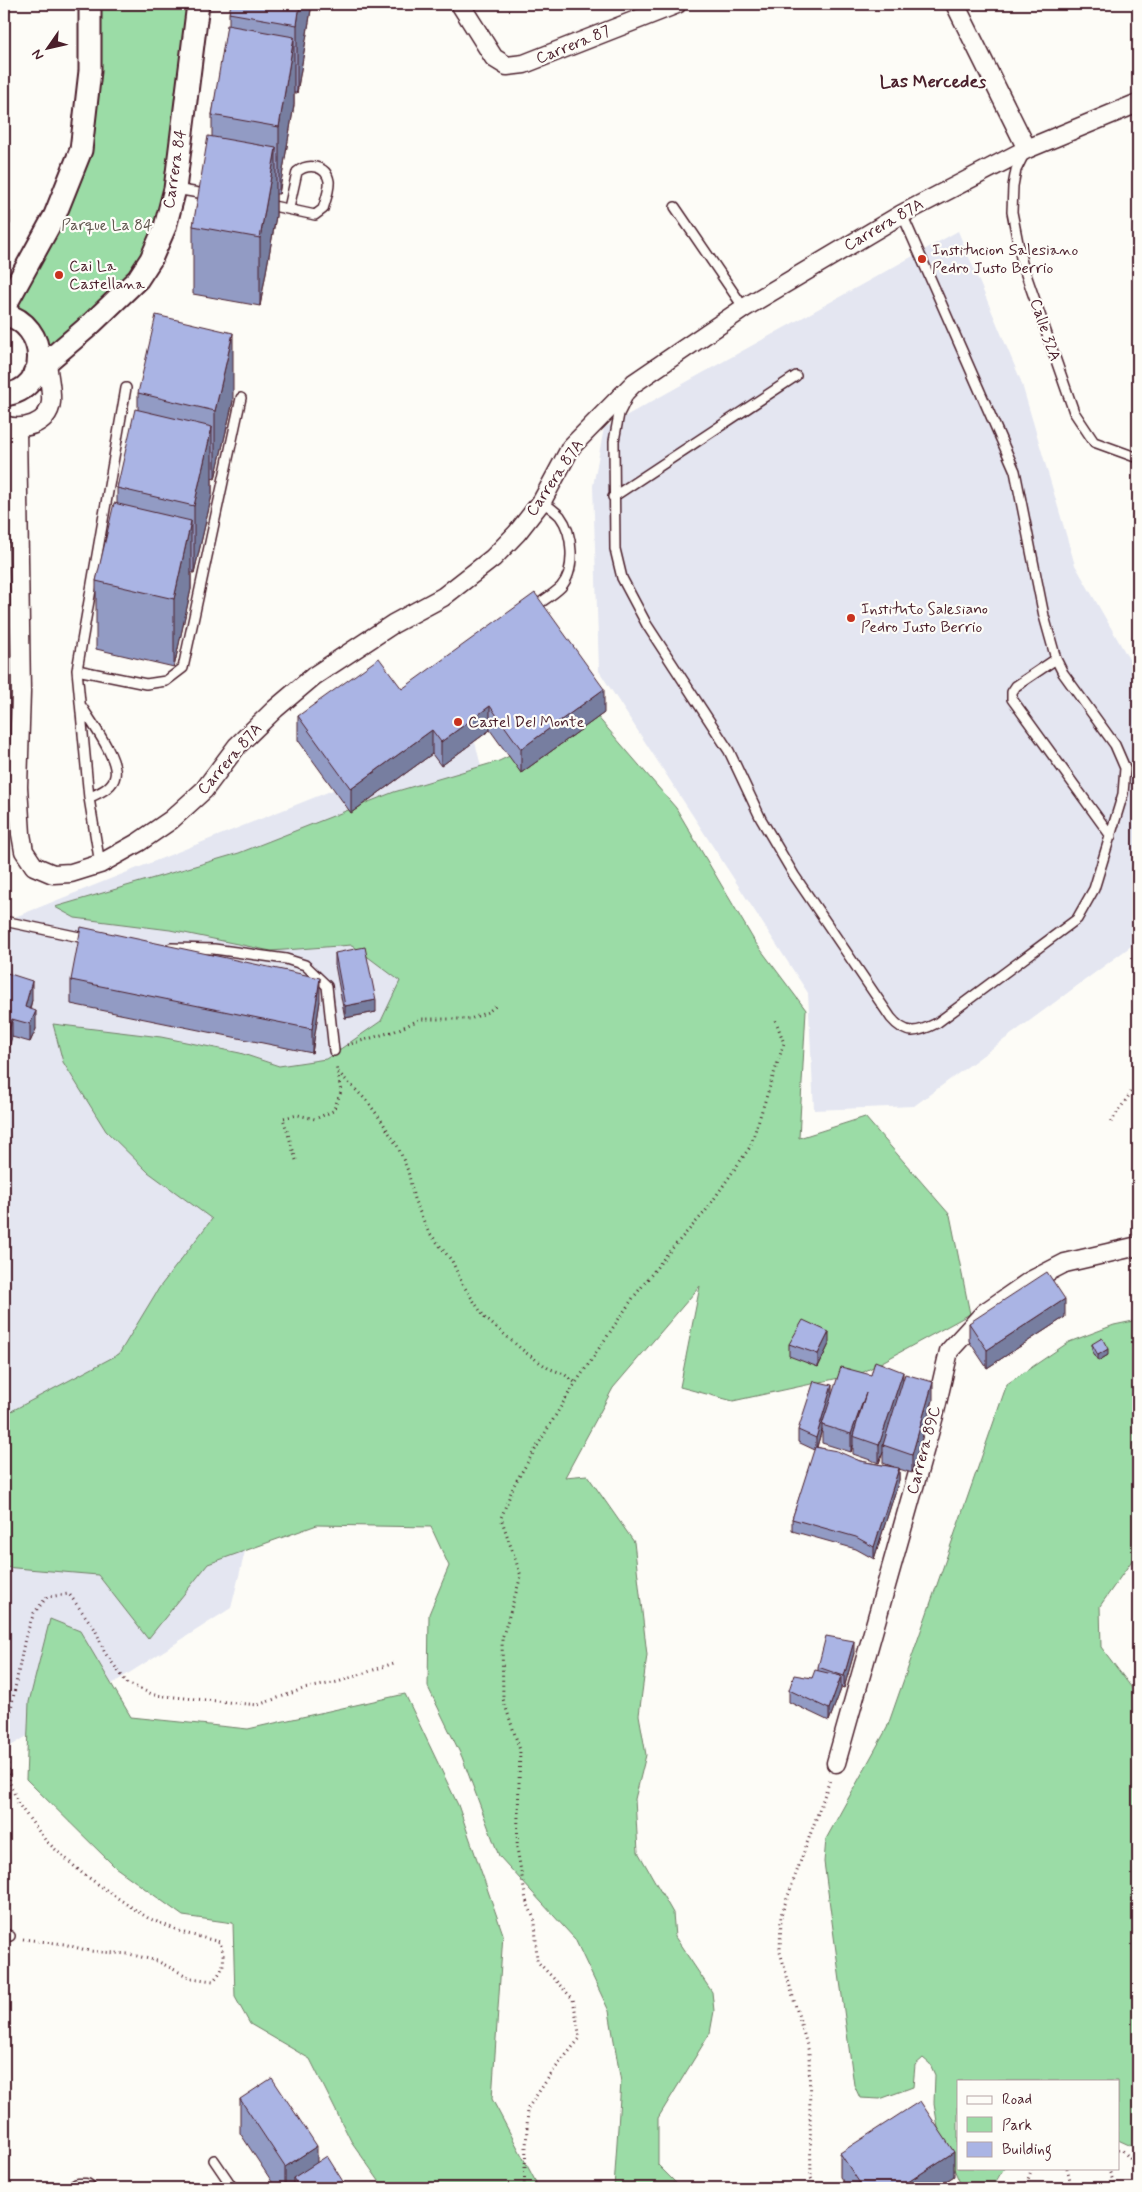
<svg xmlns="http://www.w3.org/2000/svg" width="1142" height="2192" font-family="Mynerve,sans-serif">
	<rect width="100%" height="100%" fill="#fdfcf7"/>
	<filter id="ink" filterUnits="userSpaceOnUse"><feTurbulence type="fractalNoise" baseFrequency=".02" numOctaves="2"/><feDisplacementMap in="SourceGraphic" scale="10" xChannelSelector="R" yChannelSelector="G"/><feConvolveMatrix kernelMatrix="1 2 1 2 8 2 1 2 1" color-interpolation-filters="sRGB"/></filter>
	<g filter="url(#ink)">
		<path fill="#e4e6f1" d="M958,231L1021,381L1075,565L1138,675V941L914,1106L814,1110L808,993L599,671L593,486L604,428Z
			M473,734L512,891L263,1479L231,1608L79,1705L4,1750V912L5,921Z"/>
		<path fill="#9bdca6" stroke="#727e68" d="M89,4H198L154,251L115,302L39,355L4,308L81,150Z
			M596,715L676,808L755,942L806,1010L799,1138L865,1117L950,1215L970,1314L862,1373L733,1401L680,1387L700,1286L613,1388L565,1477L587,1475L634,1542L647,1655L639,1715L646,1755L635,1799L638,1852L673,1913L675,1937L712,1992L714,2011L710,2033L658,2118V2165L681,2188H614L621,2082L609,2011L575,1939L499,1856L462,1757L428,1687L429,1614L449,1566L431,1527L317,1525L208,1564L148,1639L98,1575L4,1567V1415L119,1354L159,1288L212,1219L148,1172L106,1131L63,1062L53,1024L161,1037L240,1053L279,1066L326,1059L381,1021L400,981L352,945L271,951L170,930L75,918L55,907L239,853L394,792L499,761Z
			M1138,1320V1552L1100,1606L1101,1647L1138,1696V2149L1118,2140V2081H958V2168H1004L992,2188H968L960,2183L939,2134L934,2103L935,2075L930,2064L923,2058L915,2065L913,2087L880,2099L860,2098L854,2085L824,1862L826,1839L887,1728L1007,1384L1069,1342L1114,1325Z
			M50,1619L80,1631L131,1717L248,1729L405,1694L458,1805L503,1934L492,2099L539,2188H384L351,2141L310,2059L250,2024L235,1997L233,1923L183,1916L115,1867L26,1779L29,1702Z"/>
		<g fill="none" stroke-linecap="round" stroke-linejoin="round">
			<defs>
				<path id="service" d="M1024,154L1016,170L1013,186L1012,212L1022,263L1074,412L1094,442L1138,458
					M176,189L210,195
					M264,204L315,215L323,209C325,202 330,189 329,181C326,165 308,163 297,172L289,208
					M675,207L744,308
					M627,398L619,414L614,441L615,549L622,578L647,625L729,751L761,819L794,875L891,1018C906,1036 917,1033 937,1023L1077,919L1094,889L1123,794L1125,768L1115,745L1063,673L1056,659L1044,616L1015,471L902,214
					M613,497L796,376
					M533,608C542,601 553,595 561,587C576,570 573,533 560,516C555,511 548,506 542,501
					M1056,659L1016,686L1012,692V699L1111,836
					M77,670L146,684L166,681L183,668L241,398
					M82,707C91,722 119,759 115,776C113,788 98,793 89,798
					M100,864L89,798L77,670L126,388
					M4,921L89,939
					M171,948L214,949L286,959L305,965L327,986L334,1051
					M4,1933L10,1936
					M214,2160L233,2188"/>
				<path id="minor" d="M460,4L494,58L507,66L524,64L677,4
					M955,4L1027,149
					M4,425C21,431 49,425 51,402C52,389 48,375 47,362
					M17,428L21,692L18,787L21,834L24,851L34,866L53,874L71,873L100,864L139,842L171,820L204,790L237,746L275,709L314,676L393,624L443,597L493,558L517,533L542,501L571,447L634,383L744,308L902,214L1027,149L1138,103
					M836,1763L934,1416L949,1351L984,1313L1030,1281L1065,1263L1138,1246
					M78,2188H86"/>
				<path id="tertiary" d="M4,308L55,215L81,150L90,71V4
					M4,314C49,325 51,390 4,395
					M34,373L90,325L138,279L151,259L165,227L175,189L198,4"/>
			</defs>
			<use href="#service" stroke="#4a1f2b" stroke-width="12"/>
			<use href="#minor" stroke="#4a1f2b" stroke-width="21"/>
			<use href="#tertiary" stroke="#4a1f2b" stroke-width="25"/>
			<path stroke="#4a1f2b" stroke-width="3" stroke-dasharray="1 4" stroke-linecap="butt" d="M347,1045L395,1031L421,1019H470L488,1012L496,1006
				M338,1072L367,1101L381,1120L398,1147L408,1171L414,1199L428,1231L452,1261L463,1285L485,1318L525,1352L548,1368L564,1374L576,1383
				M1111,1122L1138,1082
				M296,1160L283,1118L298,1115L315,1119L333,1111L341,1092L336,1065
				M4,1358L6,1357
				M23,1939L64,1944L89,1951L129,1954L157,1961L191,1978L213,1981C226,1967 225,1960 220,1942L184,1933L148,1918L122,1901L82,1873L46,1841L19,1805L10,1783L5,1739L25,1638L34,1613L47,1597L69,1594L95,1629L105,1653L127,1683L154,1695L258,1705L303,1689L338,1682L397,1662
				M1118,2150H1122L1138,2167
				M1067,2168L1072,2188
				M1108,2168L1116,2188
				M524,2188L528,2108L553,2071L580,2038L573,1999L537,1961L535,1921L526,1900L517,1848L520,1750L503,1699L502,1639L521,1576L501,1518L514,1485L569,1393L633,1298L668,1253L705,1212L750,1147L784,1043L775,1019
				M670,2188L675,2183
				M816,2188L811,2178L809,2052L780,1952L781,1915L830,1780
				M1025,2188L1032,2168"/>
			<use href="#service" stroke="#fdfcf7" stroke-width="9"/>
			<use href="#minor" stroke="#fdfcf7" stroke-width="18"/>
			<use href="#tertiary" stroke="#fdfcf7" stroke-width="21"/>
		</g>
		<path fill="#929bc4" stroke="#4a1f2b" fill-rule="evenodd" d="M312,4L297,93H294V105L279,194H276V216L260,306L193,294V226L212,137V115L229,26V13Z
			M138,393L233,401L215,479L212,478V495L194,573H191V589L174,667L96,649V581L117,504V488L138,410Z
			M402,689L604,713L521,773L490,730L441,766L432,754L351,813L298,740V716Z
			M335,953L376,1012L345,1018L335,965Z
			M4,972L32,1000L30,1009L36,1029L30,1042L12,1037Z
			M71,980L320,1001L312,1053L71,1004Z
			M1065,1317L987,1368L969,1341V1323Z
			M789,1344H829L818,1367L789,1356Z
			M1092,1344L1108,1355L1098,1361L1092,1350Z
			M871,1375L903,1381L933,1400L912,1473L899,1469V1480L874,1559L856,1549L792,1531V1519L815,1450L798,1442V1430L832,1394ZM822,1429V1443L851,1452L853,1445V1454L879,1463L883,1452V1463L894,1467L860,1461L817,1447Z
			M854,1653L844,1688L841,1687V1689L829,1721L789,1702V1690L812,1678L818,1670V1667Z
			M240,2099L317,2162L347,2188H276L240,2133Z
			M840,2153L954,2176L936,2188H848L840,2177Z"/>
		<path fill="#777ea0" stroke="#4a1f2b" d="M300,4H312L297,93V25Z
			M294,37V105L279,194V127Z
			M276,148V216L260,306V238Z
			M10,212V224L4,232V220Z
			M233,333V401L215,479V411Z
			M212,427V495L194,573V506Z
			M191,521V589L174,667V599Z
			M604,689V713L521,773V749Z
			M490,706V730L441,766V742Z
			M432,730V754L351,813V789Z
			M320,978V1001L312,1053V1029Z
			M32,981V1000L26,1023L25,1007Z
			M376,1000V1012L345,1018V1006Z
			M36,1011V1029L30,1042V1024Z
			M12,1019V1037L4,1064V1045Z
			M1065,1299V1317L987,1368V1350Z
			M829,1332V1344L818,1367V1354Z
			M1108,1349V1355L1098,1361V1355Z
			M903,1372V1390L883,1445V1452L879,1463V1445Z
			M933,1382V1400L912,1473V1455Z
			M832,1385V1397L822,1425V1429L816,1450V1438Z
			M866,1393L853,1436V1445L851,1452V1434Z
			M899,1468V1480L874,1559V1547Z
			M854,1641V1653L844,1688V1676Z
			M841,1676V1689L829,1721V1709Z
			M317,2146V2180L293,2178V2188H285V2167Z
			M954,2152V2176L936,2188H899Z"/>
		<path fill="#aab4e4" stroke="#4a1f2b" d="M231,4H300L297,25L229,13Z
			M227,25L294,37L279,127L212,115Z
			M208,136L276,148L260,238L193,226Z
			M4,199L10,212L4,220Z
			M156,315L233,333L215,411L138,393Z
			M135,409L212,427L194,506L117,488Z
			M114,503L191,521L174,599L96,581Z
			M535,593L604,689L521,749L490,706L441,742L432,730L351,789L298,716L379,658L402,689Z
			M81,927L320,978L312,1029L71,980Z
			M365,947L376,1000L345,1006L335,953Z
			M4,972L32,981L25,1007L36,1011L30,1024L12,1019L4,1045Z
			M1047,1272L1065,1299L987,1350L969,1323Z
			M803,1320L829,1332L818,1354L789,1344Z
			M1102,1338L1108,1349L1098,1355L1092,1344Z
			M875,1361L903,1372L879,1445L853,1436L866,1393L851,1434L822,1425L841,1367L871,1375Z
			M905,1374L933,1382L912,1455L883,1445Z
			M814,1381L832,1385L816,1438L798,1430Z
			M815,1447L837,1451L860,1461L899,1468L874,1547L856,1537L792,1519Z
			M826,1636L854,1641L844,1676L818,1667Z
			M815,1670L841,1676L829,1709L789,1690L794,1675L812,1678Z
			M272,2078L317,2146L285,2167L240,2099Z
			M920,2101L954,2152L899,2188H863L840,2153Z
			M327,2156L347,2188H300L293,2178Z"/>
	</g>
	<g fill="#c8321e" stroke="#fdfcf7" stroke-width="2">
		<circle cx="922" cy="259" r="5"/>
		<circle cx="59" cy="275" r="5"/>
		<circle cx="851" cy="618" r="5"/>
		<circle cx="458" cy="722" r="5"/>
	</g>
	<g text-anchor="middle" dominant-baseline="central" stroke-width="4.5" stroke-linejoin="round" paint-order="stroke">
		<g font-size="16" fill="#4a1f2b" stroke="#fdfcf7">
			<text transform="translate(573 45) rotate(-22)">Carrera 87</text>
			<text transform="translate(175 169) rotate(-81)">Carrera 84</text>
			<text transform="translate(884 225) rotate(-30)">Carrera 87A</text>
			<text transform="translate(1045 330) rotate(71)">Calle 32A</text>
			<text transform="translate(555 478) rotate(-56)">Carrera 87A</text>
			<text transform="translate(230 759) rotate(-49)">Carrera 87A</text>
			<text transform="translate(924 1450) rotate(-75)">Carrera 89C</text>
		</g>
		<g font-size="16" fill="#625850" stroke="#fdfcf7">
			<text x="107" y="225">Parque La 84</text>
		</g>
		<g font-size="16" fill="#4a1f2b" stroke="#fdfcf7" text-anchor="start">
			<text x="932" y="250">Institucion Salesiano<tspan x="932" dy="18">Pedro Justo Berrio</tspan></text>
			<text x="69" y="266">Cai La<tspan x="69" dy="18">Castellana</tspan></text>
			<text x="861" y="609">Instituto Salesiano<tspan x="861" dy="18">Pedro Justo Berrio</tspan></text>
			<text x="468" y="722">Castel Del Monte</text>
		</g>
		<g font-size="18" font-weight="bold" fill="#4a1f2b" stroke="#fdfcf7">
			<text x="933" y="82">Las Mercedes</text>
		</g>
	</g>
	<rect width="1142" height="2192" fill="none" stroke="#fdfcf7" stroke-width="20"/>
	<rect x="10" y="10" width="1122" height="2172" fill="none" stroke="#4a1f2b" stroke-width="2" filter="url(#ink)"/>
	<rect x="957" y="2080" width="162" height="90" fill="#fdfcf7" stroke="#b5a4a5"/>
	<rect x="967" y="2096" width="25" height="8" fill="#fdfcf7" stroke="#b5a4a5"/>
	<text x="1002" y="2104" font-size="15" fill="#4a1f2b">Road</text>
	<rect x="967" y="2117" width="25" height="15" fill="#9bdca6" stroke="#b5a4a5"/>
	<text x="1002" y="2130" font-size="15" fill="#4a1f2b">Park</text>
	<rect x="967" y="2142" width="25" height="15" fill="#aab4e4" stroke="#b5a4a5"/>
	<text x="1002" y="2154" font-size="15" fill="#4a1f2b">Building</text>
	<g transform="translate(48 48) rotate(236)" stroke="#fdfcf7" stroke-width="4" paint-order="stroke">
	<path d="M0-4L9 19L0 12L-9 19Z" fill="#4a1f2b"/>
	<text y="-8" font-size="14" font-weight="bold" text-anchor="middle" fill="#4a1f2b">N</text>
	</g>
</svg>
